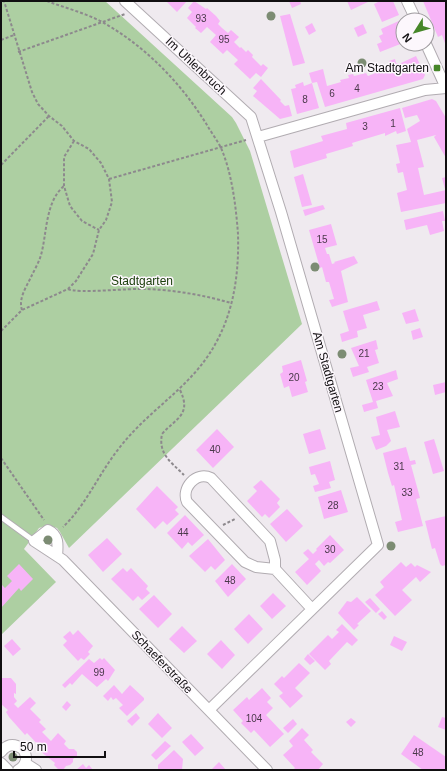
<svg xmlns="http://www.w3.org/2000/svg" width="447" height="771" font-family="Helvetica,sans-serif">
	<rect width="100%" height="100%" fill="#efeaef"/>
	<path fill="#adcfa2" d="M1,1H105L232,117L236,123L250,151L302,324L69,548L60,532L57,528L48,525L39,528L24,549L56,582L1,635Z"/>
	<path fill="#f7b4f7" d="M166,1H187L177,12Z
		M194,1L206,9L207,8L216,16L220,21L218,24L222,28L228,33L231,30L239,37L234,42L240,48L241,47L246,52L248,50L253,55L252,57L261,66L263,64L268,68L261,77L256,73L250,79L234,64L238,60L227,50L223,54L210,42L216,35L207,27L201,33L195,28L196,27L187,18L192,12L188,8Z
		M289,1H300L301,4L292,8Z
		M347,1H370L351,10Z
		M380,1H393L399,15L382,22L374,4Z
		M423,1H446V46L442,35L438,37Z
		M290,14L305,63L293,66L280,16Z
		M401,20L403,25V43L380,52L377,44L382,42L379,36L383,34L381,29Z
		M312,23L316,31L309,35L305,27Z
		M363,24L367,33L358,37L354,28Z
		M416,56L425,75L423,79L325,107L317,82L312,83L309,73L323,69L327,86L341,82L340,80L349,78L348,75L353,74L354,76L366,73L368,76L388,68L389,70L392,69L389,61L395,59L396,63L399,64Z
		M261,79L281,100L280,101L285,106L289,105L292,116L280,119L253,96L257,91L253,88Z
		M303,82L304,86L312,83L319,108L297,114L291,89L296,88L295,85Z
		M432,99L436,101L446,118V158L434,137L436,135L417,140L424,167L418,168L424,195L446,190V203L401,212L397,193L407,190L403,172L398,173L396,164L400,163L396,145L411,142L407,129L420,121L417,115L405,118L402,108Z
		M400,108L406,131L397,134L396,131L385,136V133L352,143L353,146L326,154L327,158L294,168L290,151L323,141L321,136L347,129L346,123Z
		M303,174L312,205L302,207L294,177Z
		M446,177V188L445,189L442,178Z
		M323,205L325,209L305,216L303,210Z
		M443,211L445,221H442L444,231L430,235L427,225L406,230L404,220Z
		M331,224L337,245L325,248L327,254H329L332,264L335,263L334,262L354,256L358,263L341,271L348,302L332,307L329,300L334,299L329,282H326L322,267L320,268L309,230Z
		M377,301L380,310L363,315L367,328L357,331L358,337L342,342L340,334L349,331L343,311Z
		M415,309L419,321L406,324L402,313Z
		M420,328L423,337L413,340L411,331Z
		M376,340L378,349L375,350L379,363L367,367L369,372L353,377L350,368L359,366L351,348Z
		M301,360L307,381L305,382L308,392L292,397L289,386L284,388L280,374L283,372L282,366Z
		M396,370L398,379L387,383L393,396L376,401L378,408L364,412L362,405L373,402L366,380Z
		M446,382V392L435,395L433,385Z
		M395,411L400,427L387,430L391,441L386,446L376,450L371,437L380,435L376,417Z
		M217,429L234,447L213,468L196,450Z
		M320,429L326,449L309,454L303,434Z
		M434,439L444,471L433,474L424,442Z
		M406,447L410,461L415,460L416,464L411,465L420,498L416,499L423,526L398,532L395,522L402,520L394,485L392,486L388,473L383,453Z
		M330,461L335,480L329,482L331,488L315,492L313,486L319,484L315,474L311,475L309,467Z
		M261,480L280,499L277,503L280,507L269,518L265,514L262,517L247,501L257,491L253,487Z
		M157,486L178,507L175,510L179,514L167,525L163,521L155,529L136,509Z
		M341,490L348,512L324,519L318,497Z
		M287,509L303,526L286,542L270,524Z
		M185,515L204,535L192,546L188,542L182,549L167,533Z
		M446,516V565L442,566L440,564L435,548L432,549L425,521Z
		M330,535L344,550L330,563L328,562L324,566L319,560L315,564L321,571L307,585L295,572L309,559L303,553L308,549L313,554L317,550L316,549Z
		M107,538L122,554L103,572L88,555Z
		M208,539L225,560L215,570L211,566L205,572L189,556Z
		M401,562L406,567L411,563L415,567L417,565L431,572L420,582L416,577L402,590L412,600L395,616L375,595L384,587L380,582Z
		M19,564L33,579L21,591L19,588L1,608V586L2,585L5,588L12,581L7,576Z
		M232,564L246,579L228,597L215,581Z
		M123,568L127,572L131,568L148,586L146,589L150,593L142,600L138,596L133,601L111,579Z
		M273,593L286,606L272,619L260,606Z
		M154,595L172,614L158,628L139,609Z
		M357,597L371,611L357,624L359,625L354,630L338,613L347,601L351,602Z
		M370,598L380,609L376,613L365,602Z
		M382,611L387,617L384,620L378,614Z
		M249,614L263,629L248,644L234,629Z
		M342,624L358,640L352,646L347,642L329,661L331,664L325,670L309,654L328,635L332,639L339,632L336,630Z
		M182,626L197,641L184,653L169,639Z
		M78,630L93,646L88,652L90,654L84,660L81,658L78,661L63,645L67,641L63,637L70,631L73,635Z
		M394,636L407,642L402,651L390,645Z
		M12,639L21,649L13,656L4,646Z
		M221,640L235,655L222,669L207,654Z
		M308,654L315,661L310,665L304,659Z
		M100,658L102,660L104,658L115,670L108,681L106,679L97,687L82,674L72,685L70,683L65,688L62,685L89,659L94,663Z
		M299,663L310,673L295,688L303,696L290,708L279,696L283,693L274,684L282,676L284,678Z
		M1,678H11L16,684V694L14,693V697L17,701L14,704L18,708L30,697L36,703L30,709L41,720L39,722L46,729L42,732L51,741L58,733L66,741L64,744L69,749H74L77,752V756L73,759V762L70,765L66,766L63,770H59L54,765L55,763L40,751L42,749L27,733L25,735L9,717L6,712L8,710L1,704Z
		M114,685L122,694L130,685L144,698V700L127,716L119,708L123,705L116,698L113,700L111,697L108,701L103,696Z
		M262,688L271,698L267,702L273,708L266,715L284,734L270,747L254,730L251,733L241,723L243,721L233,710L247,697L249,700Z
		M67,701L71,705L66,711L62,707Z
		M136,713L140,718L132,726L127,721Z
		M158,713L172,728L162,738L148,724Z
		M442,717L446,718V730L438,727Z
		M351,718L356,722L351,727L346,722Z
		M293,719L297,724L288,733L283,728Z
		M302,728L309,735L304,740L313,750L311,752L323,764L318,770H293L295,768L283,755L293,746L289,741Z
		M191,734L204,748L195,756L182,742Z
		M414,735L446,757V770H423L401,754Z
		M165,741L171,746L156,760L151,755Z
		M174,750L183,759L182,770H158V765Z
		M219,762L226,770H211Z
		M83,764L86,768L89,765L93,770H76Z"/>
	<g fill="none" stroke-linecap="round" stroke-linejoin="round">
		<defs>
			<path id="lane" d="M1,517L34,541"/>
			<path id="street" d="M125,1L251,117L281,212L378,545L209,710
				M407,1L416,20
				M426,44L446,88
				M258,137L425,90L446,88
				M57,556C58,545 59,535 48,530L34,541L63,560L267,770
				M275,569L256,567L245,562L187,502C181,488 196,471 211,478L270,541L275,560V569L312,609
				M1,752C7,744 14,743 23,749C28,757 27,765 18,770
				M1,763L8,770
				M25,763L36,770"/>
		</defs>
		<use href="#lane" stroke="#b1acb1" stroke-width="7"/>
		<use href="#street" stroke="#b1acb1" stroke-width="12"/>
		<path stroke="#8d898d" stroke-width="2" stroke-dasharray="3 2" stroke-linecap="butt" d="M47,1C65,8 86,13 104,23C146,47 181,83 207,125C211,132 217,140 221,148C232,173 236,207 238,234C239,269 235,305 219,337C195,386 152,406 120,447C99,473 87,504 63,527
			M1,40L14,35
			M18,52L125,14
			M74,141L64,157V186L70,206L82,221L99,230
			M1,165L49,116
			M109,179L246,140
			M68,289C78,294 130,288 146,289C174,290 204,295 231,303
			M22,310C18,298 27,286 32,275C35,269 39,262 41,255C47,234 45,202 64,186
			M1,331L22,310L68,289L76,281L93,254L99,230L106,220L112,202L109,179L101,163L89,149L74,141L62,126L49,116L38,104L32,92L4,1
			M180,390C192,415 176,418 162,434C158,454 171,462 184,475
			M1,458L44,520
			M223,525L235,519"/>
		<use href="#lane" stroke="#fff" stroke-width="5"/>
		<use href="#street" stroke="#fff" stroke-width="10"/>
	</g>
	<g fill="#7c8c73">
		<circle cx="271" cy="16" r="4.5"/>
		<circle cx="362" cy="63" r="4.5"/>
		<circle cx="315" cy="267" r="4.5"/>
		<circle cx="342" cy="354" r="4.5"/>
		<circle cx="48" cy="540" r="4.5"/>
		<circle cx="391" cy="546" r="4.5"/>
		<circle cx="13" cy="757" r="4.5"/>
	</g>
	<rect fill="#468729" stroke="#fcf7fc" stroke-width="1.5" x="433" y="64" width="8" height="8" rx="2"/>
	<g text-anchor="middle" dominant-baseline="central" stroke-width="3" stroke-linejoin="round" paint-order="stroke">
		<g font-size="10" fill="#4a384a">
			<text x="201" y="18">93</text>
			<text x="224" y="39">95</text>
			<text x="357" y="88">4</text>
			<text x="332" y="93">6</text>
			<text x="305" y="99">8</text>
			<text x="393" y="123">1</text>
			<text x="365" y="126">3</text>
			<text x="322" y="239">15</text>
			<text x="364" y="353">21</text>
			<text x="294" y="377">20</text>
			<text x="378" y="386">23</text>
			<text x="215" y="449">40</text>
			<text x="399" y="466">31</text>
			<text x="407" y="492">33</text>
			<text x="333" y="505">28</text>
			<text x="183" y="532">44</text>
			<text x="330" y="549">30</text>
			<text x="230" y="580">48</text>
			<text x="99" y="672">99</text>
			<text x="254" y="718">104</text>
			<text x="418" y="752">48</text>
		</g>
		<g font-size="12" fill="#110f11" stroke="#fcf7fc">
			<text transform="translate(196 66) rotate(43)">Im Uhlenbruch</text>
			<text transform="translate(328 372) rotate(74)">Am Stadtgarten</text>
			<text transform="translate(162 662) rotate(46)">Schaeferstraße</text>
		</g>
		<g font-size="12" fill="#110f11" stroke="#fcf7fc" text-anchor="end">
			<text x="429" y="68">Am Stadtgarten</text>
		</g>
		<g font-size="12" fill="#1d400d" stroke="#fcf7fc">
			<text x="142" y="281">Stadtgarten</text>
		</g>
	</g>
	<rect width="447" height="771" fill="none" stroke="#110f11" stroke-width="4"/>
	<g transform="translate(415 32) rotate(233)"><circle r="19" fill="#fcf7fc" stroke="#9e9a9e"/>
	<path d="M0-3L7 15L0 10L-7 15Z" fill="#468729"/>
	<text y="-6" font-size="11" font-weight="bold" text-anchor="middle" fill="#110f11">N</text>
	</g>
	<path d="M14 751v6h91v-6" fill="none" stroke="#110f11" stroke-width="2"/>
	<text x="20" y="751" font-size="12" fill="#110f11" stroke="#fcf7fc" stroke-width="3" paint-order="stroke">50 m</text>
</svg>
